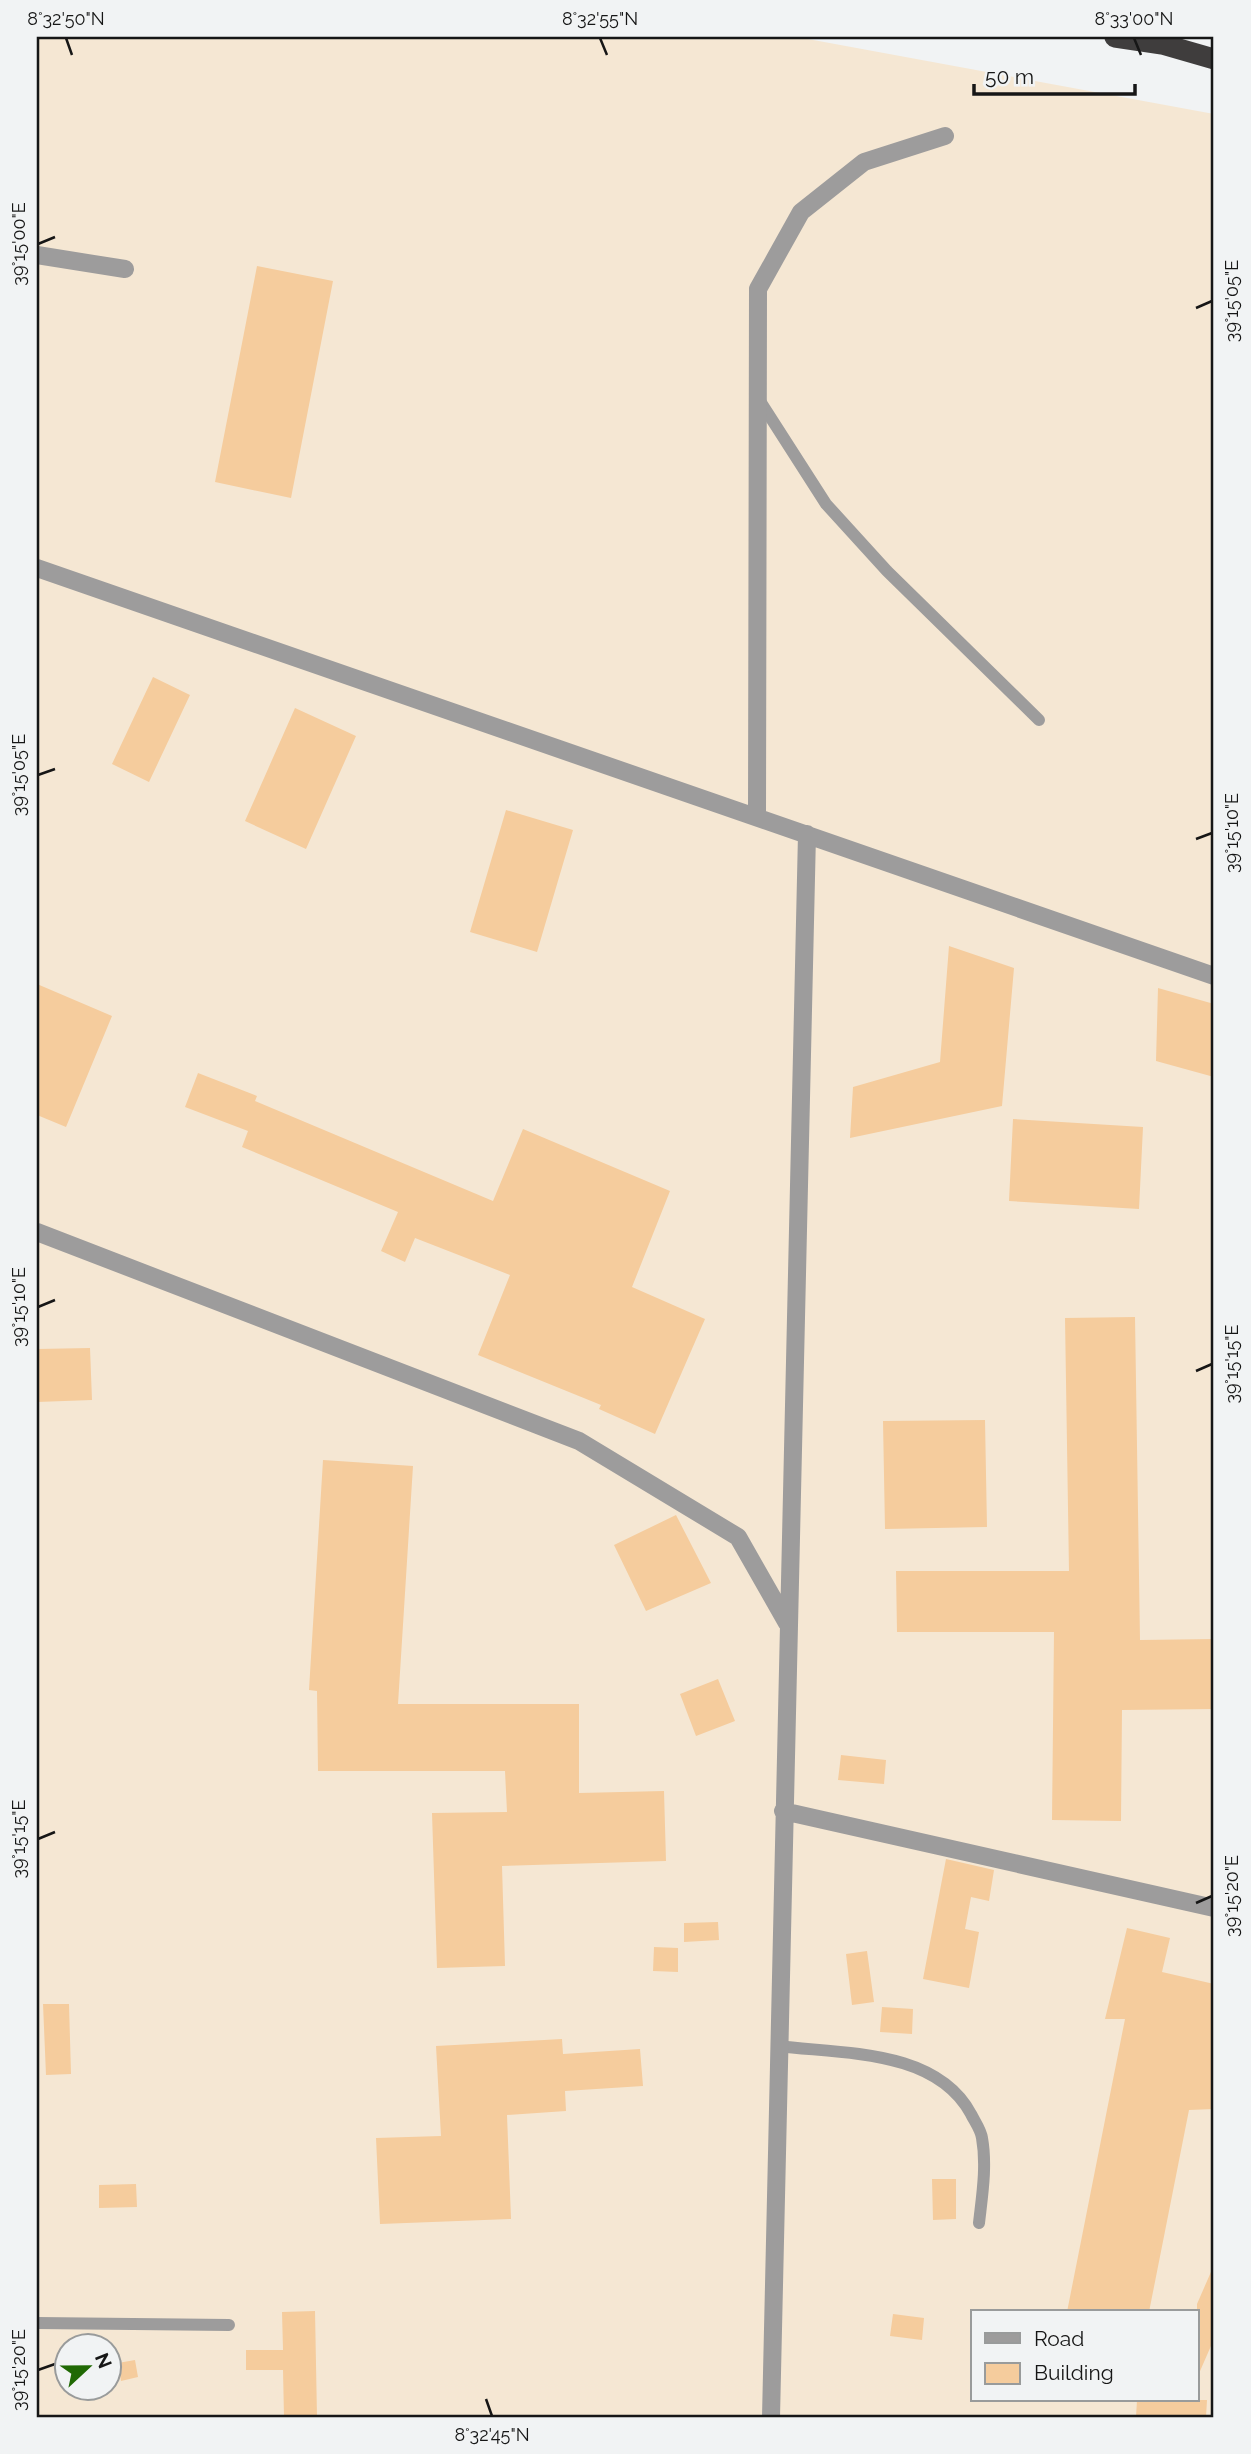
<svg xmlns="http://www.w3.org/2000/svg" width="1251" height="2454" font-family="Raleway,sans-serif">
	<rect width="100%" height="100%" fill="#f1f3f4"/>
	<path fill="#f5e7d3" fill-rule="evenodd" d="M37,37H797L1214,114V2417H37ZM973,2312H1197V2400H973ZM66,2346H108V2388H66Z"/>
	<path fill="#f5cc9d" d="M257,266L333,281L291,498L215,482Z
		M153,677L190,695L149,782L112,764Z
		M295,708L356,736L306,849L245,821Z
		M506,810L573,830L537,952L470,932Z
		M949,946L1014,968L1002,1106L850,1138L853,1087L940,1062Z
		M37,984L112,1016L66,1127L37,1115Z
		M1158,988L1214,1004V1077L1156,1061Z
		M198,1073L257,1096L255,1101L493,1201L523,1129L670,1191L632,1287L705,1319L655,1434L599,1409L601,1405L478,1355L510,1275L415,1238L405,1262L381,1251L398,1212L242,1147L248,1131L185,1107Z
		M1013,1119L1143,1127L1139,1209L1009,1201Z
		M1135,1317L1140,1640L1214,1639V1709L1122,1710L1121,1821L1052,1820L1054,1632H897L896,1571H1069L1065,1318Z
		M90,1348L92,1400L37,1402V1349Z
		M985,1420L987,1527L885,1529L883,1421Z
		M323,1460L413,1466L398,1704H579V1793L664,1791L666,1861L502,1866L505,1966L437,1968L432,1813L507,1812L505,1771H318L317,1691L309,1690Z
		M676,1515L711,1583L646,1611L614,1545Z
		M718,1679L735,1721L696,1736L680,1694Z
		M841,1755L886,1760L884,1784L838,1780Z
		M946,1859L994,1870L989,1901L971,1897L965,1929L979,1932L969,1988L923,1979Z
		M718,1922L719,1940L684,1942V1923Z
		M1127,1928L1170,1938L1162,1972L1214,1984V2109L1189,2110L1149,2312H1067L1125,2019H1105Z
		M654,1947L678,1948V1972L653,1971Z
		M867,1951L874,2002L852,2005L846,1954Z
		M43,2004H69L71,2074L46,2075Z
		M882,2007L913,2009L912,2034L880,2032Z
		M562,2039L563,2054L640,2049L643,2086L565,2091L566,2111L507,2115L511,2219L380,2224L376,2138L441,2136L436,2046Z
		M932,2179H956V2219L933,2220Z
		M136,2184L137,2207L99,2208V2185Z
		M1214,2265V2339L1197,2378V2304Z
		M315,2311L317,2417H284L283,2370H246V2350H283L282,2312Z
		M893,2314L924,2318L922,2340L890,2336Z
		M135,2360L138,2377L121,2381L118,2363Z
		M1137,2400H1207L1206,2417H1136Z"/>
	<g fill="none" stroke-linecap="round" stroke-linejoin="round">
		<path stroke="#9d9c9c" stroke-width="12" d="M758,398L826,504L887,571L1039,720
			M778,2046C843,2054 936,2049 971,2114C975,2122 981,2130 982,2138C987,2166 982,2196 979,2223
			M37,2323L229,2325"/>
		<path stroke="#9d9c9c" stroke-width="18" d="M37,255L125,269
			M37,568L1214,976
			M757,817L758,289L801,212L864,162L945,136
			M37,1232L579,1441L738,1537L787,1623
			M783,1811L1214,1908
			M771,2417L807,834"/>
		<path stroke="#3f3d3d" stroke-width="21" d="M1115,37L1162,44L1214,59"/>
	</g>
	<path fill="none" stroke="#161616" stroke-width="2.5" d="M66,38L72,55M600,38L607,55M1134,38L1141,55M38,244L55,237M1196,308L1212,301M38,775L55,769M1196,839L1212,833M38,1307L55,1300M1196,1371L1212,1364M38,1839L55,1832M1196,1903L1212,1896M38,2370L55,2364M486,2399L492,2416"/>
	<rect width="1251" height="2454" fill="none" stroke="#f1f3f4" stroke-width="77"/>
	<rect x="971" y="2310" width="228" height="91" fill="#f1f3f4" stroke="#999b9b" stroke-width="2"/>
	<rect x="985" y="2333" width="35" height="10" fill="#9d9c9c" stroke="#999b9b" stroke-width="2"/>
	<text x="1034" y="2346" font-size="21" fill="#161616">Road</text>
	<rect x="985" y="2363" width="35" height="21" fill="#f5cc9d" stroke="#999b9b" stroke-width="2"/>
	<text x="1034" y="2380" font-size="21" fill="#161616">Building</text>
	<g transform="translate(88 2367) rotate(68)"><circle r="33" fill="#f1f3f4" stroke="#999b9b" stroke-width="2"/>
	<path d="M0-5L12 26L0 18L-12 26Z" fill="#206904"/>
	<text y="-10" font-size="19" font-weight="bold" text-anchor="middle" fill="#161616">N</text>
	</g>
	<path d="M974 84v10h161v-10" fill="none" stroke="#161616" stroke-width="3.5"/>
	<text x="985" y="84" font-size="21" fill="#161616" stroke="#f1f3f4" stroke-width="5" paint-order="stroke">50 m</text>
	<rect x="38" y="38" width="1174" height="2378" fill="none" stroke="#161616" stroke-width="2.5"/>
	<g font-size="18" text-anchor="middle" fill="#161616">
		<text x="66" y="25">8°32'50"N</text>
		<text x="600" y="25">8°32'55"N</text>
		<text x="1134" y="25">8°33'00"N</text>
		<text transform="translate(19 244) rotate(-90)" y="6">39°15'00"E</text>
		<text transform="translate(1232 301) rotate(-90)" y="6">39°15'05"E</text>
		<text transform="translate(19 775) rotate(-90)" y="6">39°15'05"E</text>
		<text transform="translate(1232 833) rotate(-90)" y="6">39°15'10"E</text>
		<text transform="translate(19 1307) rotate(-90)" y="6">39°15'10"E</text>
		<text transform="translate(1232 1364) rotate(-90)" y="6">39°15'15"E</text>
		<text transform="translate(19 1839) rotate(-90)" y="6">39°15'15"E</text>
		<text transform="translate(1232 1896) rotate(-90)" y="6">39°15'20"E</text>
		<text transform="translate(19 2370) rotate(-90)" y="6">39°15'20"E</text>
		<text x="492" y="2441">8°32'45"N</text>
	</g>
</svg>
